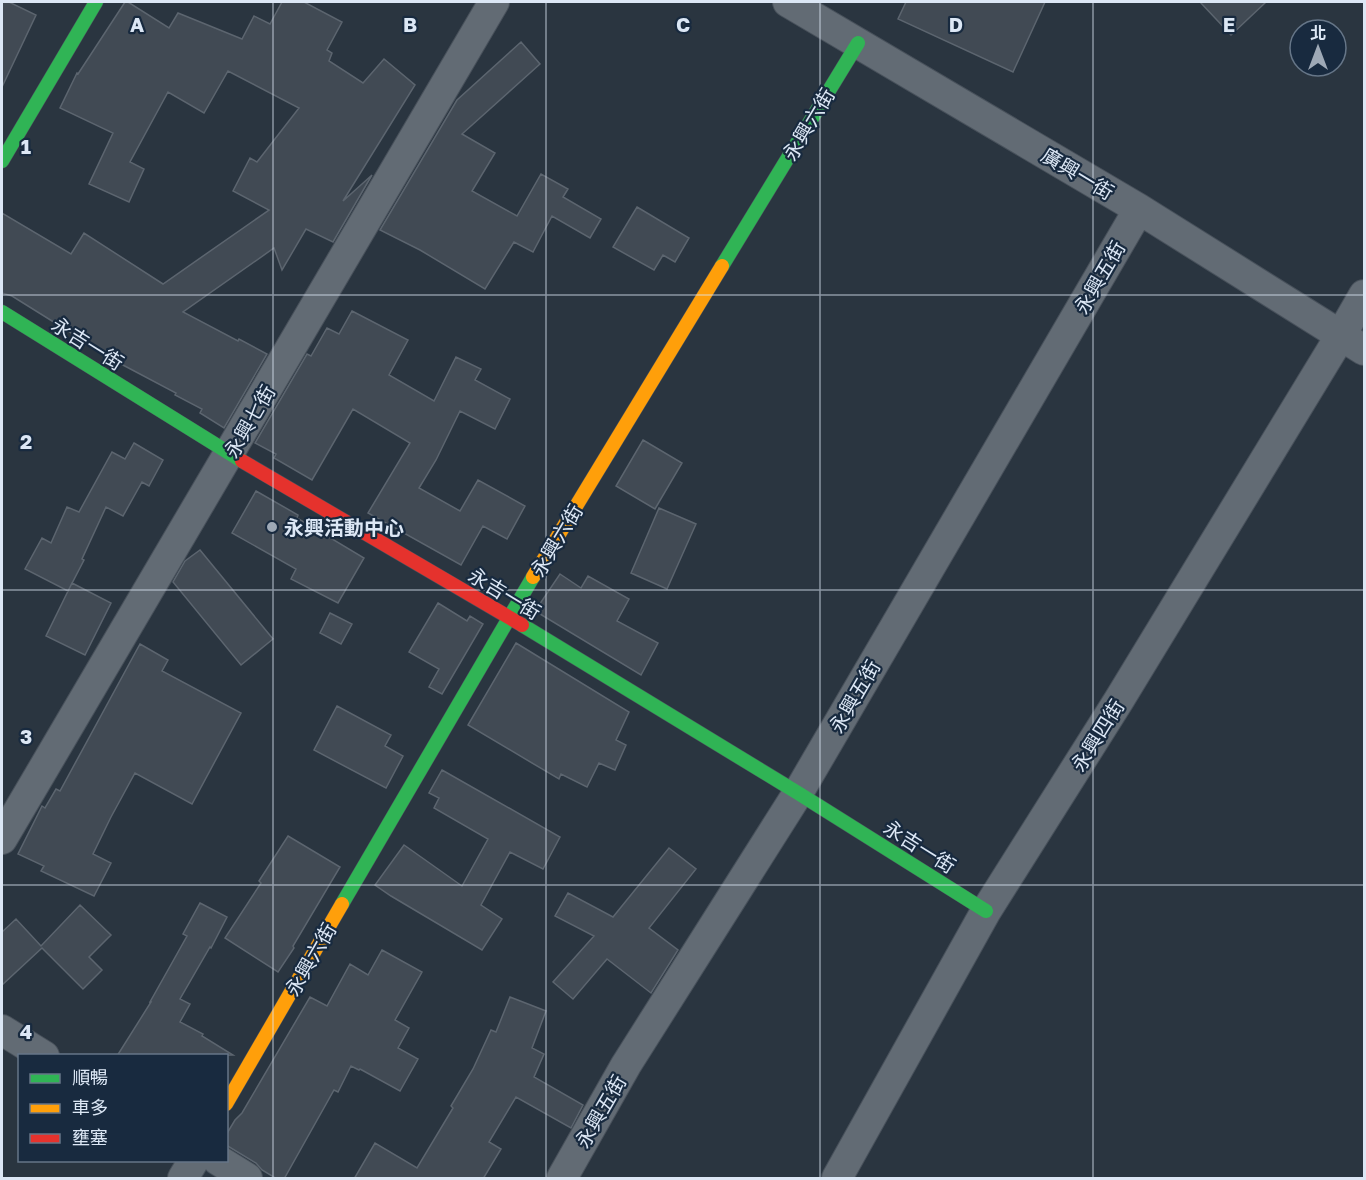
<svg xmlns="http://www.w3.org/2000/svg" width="1366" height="1180" font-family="'Golos Text','Noto Sans TC',sans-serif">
	<rect width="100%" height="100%" fill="#2a3540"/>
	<path fill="#414a54" stroke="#5c656f" stroke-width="1.5" d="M2,2H9L36,15L2,87Z
		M125,2H128L169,28L178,13L242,39L254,16L270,24L282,2H304L342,22L327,50L332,53L329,61L363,83L384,59L415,85L343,201L372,175L333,242L306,229L282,270L274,248L183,312L238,341L239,339L267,354L224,428L200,413L202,409L175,395L176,393L121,364L12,296L2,293V213L71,254L84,233L163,284L269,210L233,191L250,158L257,162L299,108L228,71L204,113L168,92L130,162L144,169L129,202L89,184L113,133L60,108L77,73L78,74Z
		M906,2H1045L1013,72L898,19Z
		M1200,2H1266L1231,35Z
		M521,42L540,64L462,134L495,153L472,191L517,216L541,174L568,189L563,197L601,219L590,238L552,216L533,252L514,242L485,289L420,250L380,230L457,100Z
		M637,207L689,238L675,262L663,255L654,270L613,247Z
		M352,311L408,340L389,375L434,401L456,357L481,369L475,380L510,399L495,429L460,411L436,460L419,488L460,511L478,480L525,506L507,539L483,526L461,565L368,513L410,443L353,409L312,480L274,458L276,454L255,443L307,354L311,356L327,328L339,334Z
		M643,440L682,463L655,509L616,486Z
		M134,443L163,460L149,486L142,482L123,516L106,507L82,559L84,560L68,591L25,569L42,538L51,543L67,507L79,512L112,452L125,459Z
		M256,491L298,515L297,518L364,558L338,603L291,579L296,569L232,533Z
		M659,508L696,524L667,589L631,573Z
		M200,550L273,639L241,665L173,582L185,561Z
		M560,574L581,588L588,576L629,599L617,621L658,643L641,675L535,611Z
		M72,583L111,603L85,655L46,636Z
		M438,603L467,621L470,616L483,624L442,694L429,687L439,669L409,652Z
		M330,613L352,624L341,644L320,633Z
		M516,643L629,712L616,740L626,745L615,770L599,763L587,787L561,774L559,779L468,725Z
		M140,644L168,660L162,671L241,713L192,804L135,773L111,817L93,854L111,863L94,896L41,871L44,866L18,854L42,806L45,808L56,789L60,791Z
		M337,706L391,735L385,746L403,756L386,788L314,750Z
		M442,770L560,837L543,869L510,852L481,905L502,919L482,950L391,896L375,885L404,845L462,886L488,839L434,808L439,798L429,793Z
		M288,836L340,867L293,946L294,948L278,972L225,938L261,883L259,881Z
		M669,848L696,869L649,928L678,950L651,993L607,959L573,999L553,982L594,936L555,916L568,893L613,917Z
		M200,903L227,917L211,948L210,947L180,999L190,1004L180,1022L203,1034L202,1036L233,1055L117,1056L151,1002H150L187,936L183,934Z
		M80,905L111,935L89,957L102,970L83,989L42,948L2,985V932L16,919L41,946Z
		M382,950L422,972L395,1020L409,1028L398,1048L418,1059L400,1091L360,1069L359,1070L351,1066L338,1092L334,1090L284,1179H277L262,1170L256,1163L226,1145V1135L235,1120L242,1113L310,997L327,1006L350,964L368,975Z
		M510,997L546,1011L532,1048L544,1054L534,1077L583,1105L571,1128L516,1097L489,1142L501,1149L483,1179H354L375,1143L417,1168L453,1108L451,1106L473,1069L491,1030L496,1032Z"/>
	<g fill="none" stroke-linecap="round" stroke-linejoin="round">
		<defs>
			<path id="street" d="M788,2L1139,209L1364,350
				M2,839L229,453L494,2
				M2,1030L44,1056
				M218,1160L247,1178
				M183,1178L194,1160
				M562,1178L626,1065L798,793L1139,209
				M837,1178L986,911L1119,700L1341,335L1364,295"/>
			<path id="fast" d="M2,161L96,2
				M722,266L858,43
				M2,312L242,461
				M522,625L798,793L986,911
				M342,904L533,577"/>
			<path id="slow" d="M533,577L722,266
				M226,1104L342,904"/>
			<path id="jam" d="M242,461L522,625"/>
		</defs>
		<use href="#street" stroke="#48515b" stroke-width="32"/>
		<use href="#fast" stroke="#48515b" stroke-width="15"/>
		<use href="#slow" stroke="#48515b" stroke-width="15"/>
		<use href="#jam" stroke="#48515b" stroke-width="15"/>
		<use href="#street" stroke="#626b74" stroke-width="30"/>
		<use href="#fast" stroke="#30b455" stroke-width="14"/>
		<use href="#slow" stroke="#ff9f0a" stroke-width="14"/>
		<use href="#jam" stroke="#e5322d" stroke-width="14"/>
	</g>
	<path fill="none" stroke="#dce7f5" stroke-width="1.5" stroke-opacity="0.55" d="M273,2V1178M546,2V1178M820,2V1178M1093,2V1178M2,295H1364M2,590H1364M2,885H1364"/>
	<circle fill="#9ea9b6" stroke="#182a3f" stroke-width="2" cx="272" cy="527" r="6"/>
	<g text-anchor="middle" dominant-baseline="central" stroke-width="4.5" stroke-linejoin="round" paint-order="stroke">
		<g font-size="20" fill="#dce7f5" stroke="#182a3f">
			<text transform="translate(808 124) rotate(-59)">永興六街</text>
			<text transform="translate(1078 173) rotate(31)">廣興一街</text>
			<text transform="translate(1099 277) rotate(-60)">永興五街</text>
			<text transform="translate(88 343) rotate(32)">永吉一街</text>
			<text transform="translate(249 421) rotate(-60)">永興七街</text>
			<text transform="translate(556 540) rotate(-59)">永興六街</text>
			<text transform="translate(505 593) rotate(31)">永吉一街</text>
			<text transform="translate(854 696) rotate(-60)">永興五街</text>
			<text transform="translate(1097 735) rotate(-58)">永興四街</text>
			<text transform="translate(920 846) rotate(32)">永吉一街</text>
			<text transform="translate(310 959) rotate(-60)">永興六街</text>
			<text transform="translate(600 1111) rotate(-60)">永興五街</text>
		</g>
		<g font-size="20" font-weight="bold" fill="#dce7f5" stroke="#182a3f" text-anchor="start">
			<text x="284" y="527">永興活動中心</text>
		</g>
	</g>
	<g font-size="20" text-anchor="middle" font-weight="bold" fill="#dce7f5" stroke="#182a3f" stroke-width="4.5" stroke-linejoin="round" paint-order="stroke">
		<text x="137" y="32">A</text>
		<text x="410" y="32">B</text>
		<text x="683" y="32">C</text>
		<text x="956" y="32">D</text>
		<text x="1229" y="32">E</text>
		<text x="26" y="154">1</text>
		<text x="26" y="449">2</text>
		<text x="26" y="744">3</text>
		<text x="26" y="1039">4</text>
	</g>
	<rect width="1366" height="1180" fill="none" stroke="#dce7f5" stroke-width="6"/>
	<rect x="18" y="1054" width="210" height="108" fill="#182a3f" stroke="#667688" stroke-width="1.5"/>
	<rect x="30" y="1074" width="30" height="9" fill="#30b455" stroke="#667688" stroke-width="1.5"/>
	<text x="72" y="1084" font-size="18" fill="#dce7f5">順暢</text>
	<rect x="30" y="1104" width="30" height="9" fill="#ff9f0a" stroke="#667688" stroke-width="1.5"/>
	<text x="72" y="1114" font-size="18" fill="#dce7f5">車多</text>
	<rect x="30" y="1134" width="30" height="9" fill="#e5322d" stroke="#667688" stroke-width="1.5"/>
	<text x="72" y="1144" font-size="18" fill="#dce7f5">壅塞</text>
	<g transform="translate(1318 48)"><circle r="28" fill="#182a3f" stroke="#667688" stroke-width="1.5"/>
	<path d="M0-4.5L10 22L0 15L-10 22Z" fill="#9ea9b6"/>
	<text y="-9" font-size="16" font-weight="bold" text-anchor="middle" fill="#dce7f5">北</text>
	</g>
</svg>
